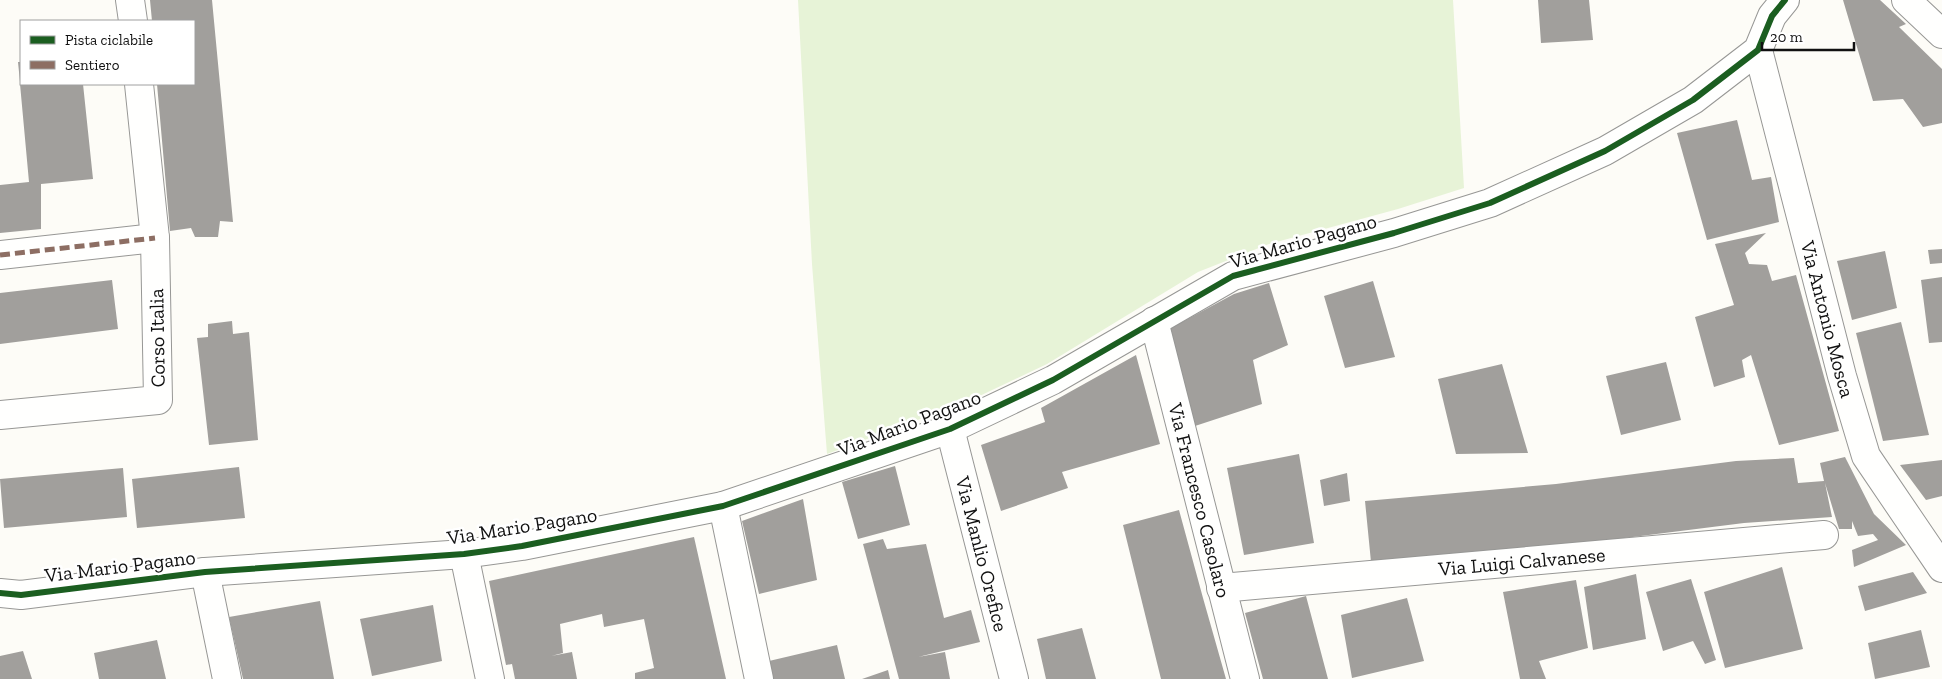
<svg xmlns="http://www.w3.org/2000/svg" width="1942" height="679" font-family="'Zilla Slab',serif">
	<rect width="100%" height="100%" fill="#fdfcf7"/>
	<path fill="#e7f3d7" d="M798,0H1453L1464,188L1398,209L1269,244L1198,272L1047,364L971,400L827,454L812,264Z"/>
	<path fill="#a19f9c" d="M150,0H212L233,222L220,221L218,237H195L191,228L170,231L157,84H194V21H152Z
		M1538,0H1589L1593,40L1541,43Z
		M1843,0H1880L1906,24L1899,27L1942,69V123L1923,127L1903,99L1873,101Z
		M18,62H21V82H20Z
		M20,84H83L93,179L41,184V229L0,233V185L29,182Z
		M1737,120L1752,180L1771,177L1779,222L1707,240L1677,133Z
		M1766,233L1745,253L1749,264L1767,265L1772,281L1796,275L1839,431L1779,445L1751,355L1742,360L1745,377L1714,387L1695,317L1734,305L1715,244Z
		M1942,249V263L1930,264L1928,250Z
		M1885,251L1897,308L1852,320L1837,261Z
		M1942,277V342L1929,343L1921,280Z
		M112,280L118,329L0,344V293Z
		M1373,281L1395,357L1345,368L1324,296Z
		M1269,283L1288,345L1253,360L1262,404L1195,426L1169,329L1234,294Z
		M232,321L233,334L249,332L258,440L209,445L197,338L208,337V324Z
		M1901,322L1929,435L1883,441L1856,333Z
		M1136,355L1160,444L1062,472L1068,488L1001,511L981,445L1045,422L1041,408Z
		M1666,362L1681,420L1621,435L1606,376Z
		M1502,364L1528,453L1456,454L1438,379Z
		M1299,454L1314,543L1244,555L1227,468Z
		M1845,457L1874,514L1906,545L1854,567L1852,550L1878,540L1873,534L1858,536L1852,521V529H1839L1825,483L1832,517L1744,523L1561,546L1371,562L1365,501L1556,484L1736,461L1794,458L1798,483L1824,481L1820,463Z
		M1942,460V496L1926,500L1900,465Z
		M895,466L910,525L858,539L842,482Z
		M239,467L245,518L137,528L132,479Z
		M123,468L127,517L4,528L0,479Z
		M1347,473L1350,501L1324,506L1320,480Z
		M803,499L817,580L759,594L742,521Z
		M1179,510L1203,598L1226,679H1161L1123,525Z
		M694,537L726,679H635V673L654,668L644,619L604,627L602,614L560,624L563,653L551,656L572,652L577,679H515L512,664L506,665L489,581Z
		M883,539L887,549L926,544L944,618L971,610L980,642L918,657L945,652L950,679H899L863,544Z
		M1782,567L1803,649L1725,668L1704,592Z
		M1913,572L1927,593L1865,611L1858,586Z
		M1636,574L1646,639L1593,650L1584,587Z
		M1691,579L1716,660L1705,664L1693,641L1663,651L1646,592Z
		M1576,580L1588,648L1539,661L1546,679H1520L1503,592Z
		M1306,596L1328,679H1263L1245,613Z
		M1407,598L1424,661L1352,678L1341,615Z
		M320,601L334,679H243L229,617Z
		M433,605L442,661L372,676L360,619Z
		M1082,628L1096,679H1046L1037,639Z
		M1921,630L1930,667L1875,679L1868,643Z
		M157,640L166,679H99L94,653Z
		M837,645L845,679H773L769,661Z
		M23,651L32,679H0V656Z
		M888,670L890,679H862Z"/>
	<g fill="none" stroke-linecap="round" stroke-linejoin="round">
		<defs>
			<g id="minor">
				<path d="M130,0L133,21"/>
				<path d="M1906,0L1942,34"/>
				<path id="s1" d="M1758,50L1842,376L1866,456L1942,568"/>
				<path d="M0,255L155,238"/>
				<path id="s2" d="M1154,321L1245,679"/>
				<path d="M0,415L158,400L155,238L139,84"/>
				<path id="s3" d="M950,429L1014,679"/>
				<path d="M723,506L759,679"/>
				<path d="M464,554L490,679"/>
				<path d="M205,572L227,679"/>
				<path id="s4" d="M1221,588L1824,535"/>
				<path d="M0,593L21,595L205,572L464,554L522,546L723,506L950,429L1053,380L1233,276L1394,233L1490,203L1605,151L1693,100L1758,50L1772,16L1785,0"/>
			</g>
		</defs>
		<use href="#minor" stroke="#979795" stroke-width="30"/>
		<use href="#minor" stroke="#fffffe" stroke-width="28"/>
		<path stroke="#8d6e63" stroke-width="5" stroke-dasharray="10 5" stroke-linecap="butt" d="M0,255L155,238"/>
		<defs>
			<path id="cycleway" d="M0,593L21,595L205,572L464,554L522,546L723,506L950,429L1053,380L1233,276L1394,233L1490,203L1605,151L1693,100L1758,50L1772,16L1785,0"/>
		</defs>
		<use href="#cycleway" stroke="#fff" stroke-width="9"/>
		<use href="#cycleway" stroke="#1b5e20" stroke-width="6"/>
	</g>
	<g text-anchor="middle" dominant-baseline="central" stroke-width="5" stroke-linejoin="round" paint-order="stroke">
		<g font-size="20" fill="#111" stroke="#fff">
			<text transform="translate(1303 241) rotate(-16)">Via Mario Pagano</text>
			<text stroke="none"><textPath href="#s1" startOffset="278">Via Antonio Mosca</textPath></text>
			<text transform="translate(157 338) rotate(-91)">Corso Italia</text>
			<text transform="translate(909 423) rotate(-21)">Via Mario Pagano</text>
			<text stroke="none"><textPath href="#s2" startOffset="185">Via Francesco Casolaro</textPath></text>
			<text transform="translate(522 526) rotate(-9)">Via Mario Pagano</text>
			<text stroke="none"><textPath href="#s3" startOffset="129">Via Manlio Orefice</textPath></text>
			<text stroke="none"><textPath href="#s4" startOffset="302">Via Luigi Calvanese</textPath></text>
			<text transform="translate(120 566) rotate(-7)">Via Mario Pagano</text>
		</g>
	</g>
	<rect x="20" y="20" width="175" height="65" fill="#ffffff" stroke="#a0a0a0"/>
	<rect x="30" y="36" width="25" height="8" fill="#1b5e20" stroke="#a0a0a0"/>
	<text x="65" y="45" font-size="15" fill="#111111">Pista ciclabile</text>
	<rect x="30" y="61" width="25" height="8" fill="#8d6e63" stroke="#a0a0a0"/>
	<text x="65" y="70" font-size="15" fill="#111111">Sentiero</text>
	<path d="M1762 42v8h92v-8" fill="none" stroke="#111111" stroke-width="2.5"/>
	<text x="1770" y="42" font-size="15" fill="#111111" stroke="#ffffff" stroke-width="4" paint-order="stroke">20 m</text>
</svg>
